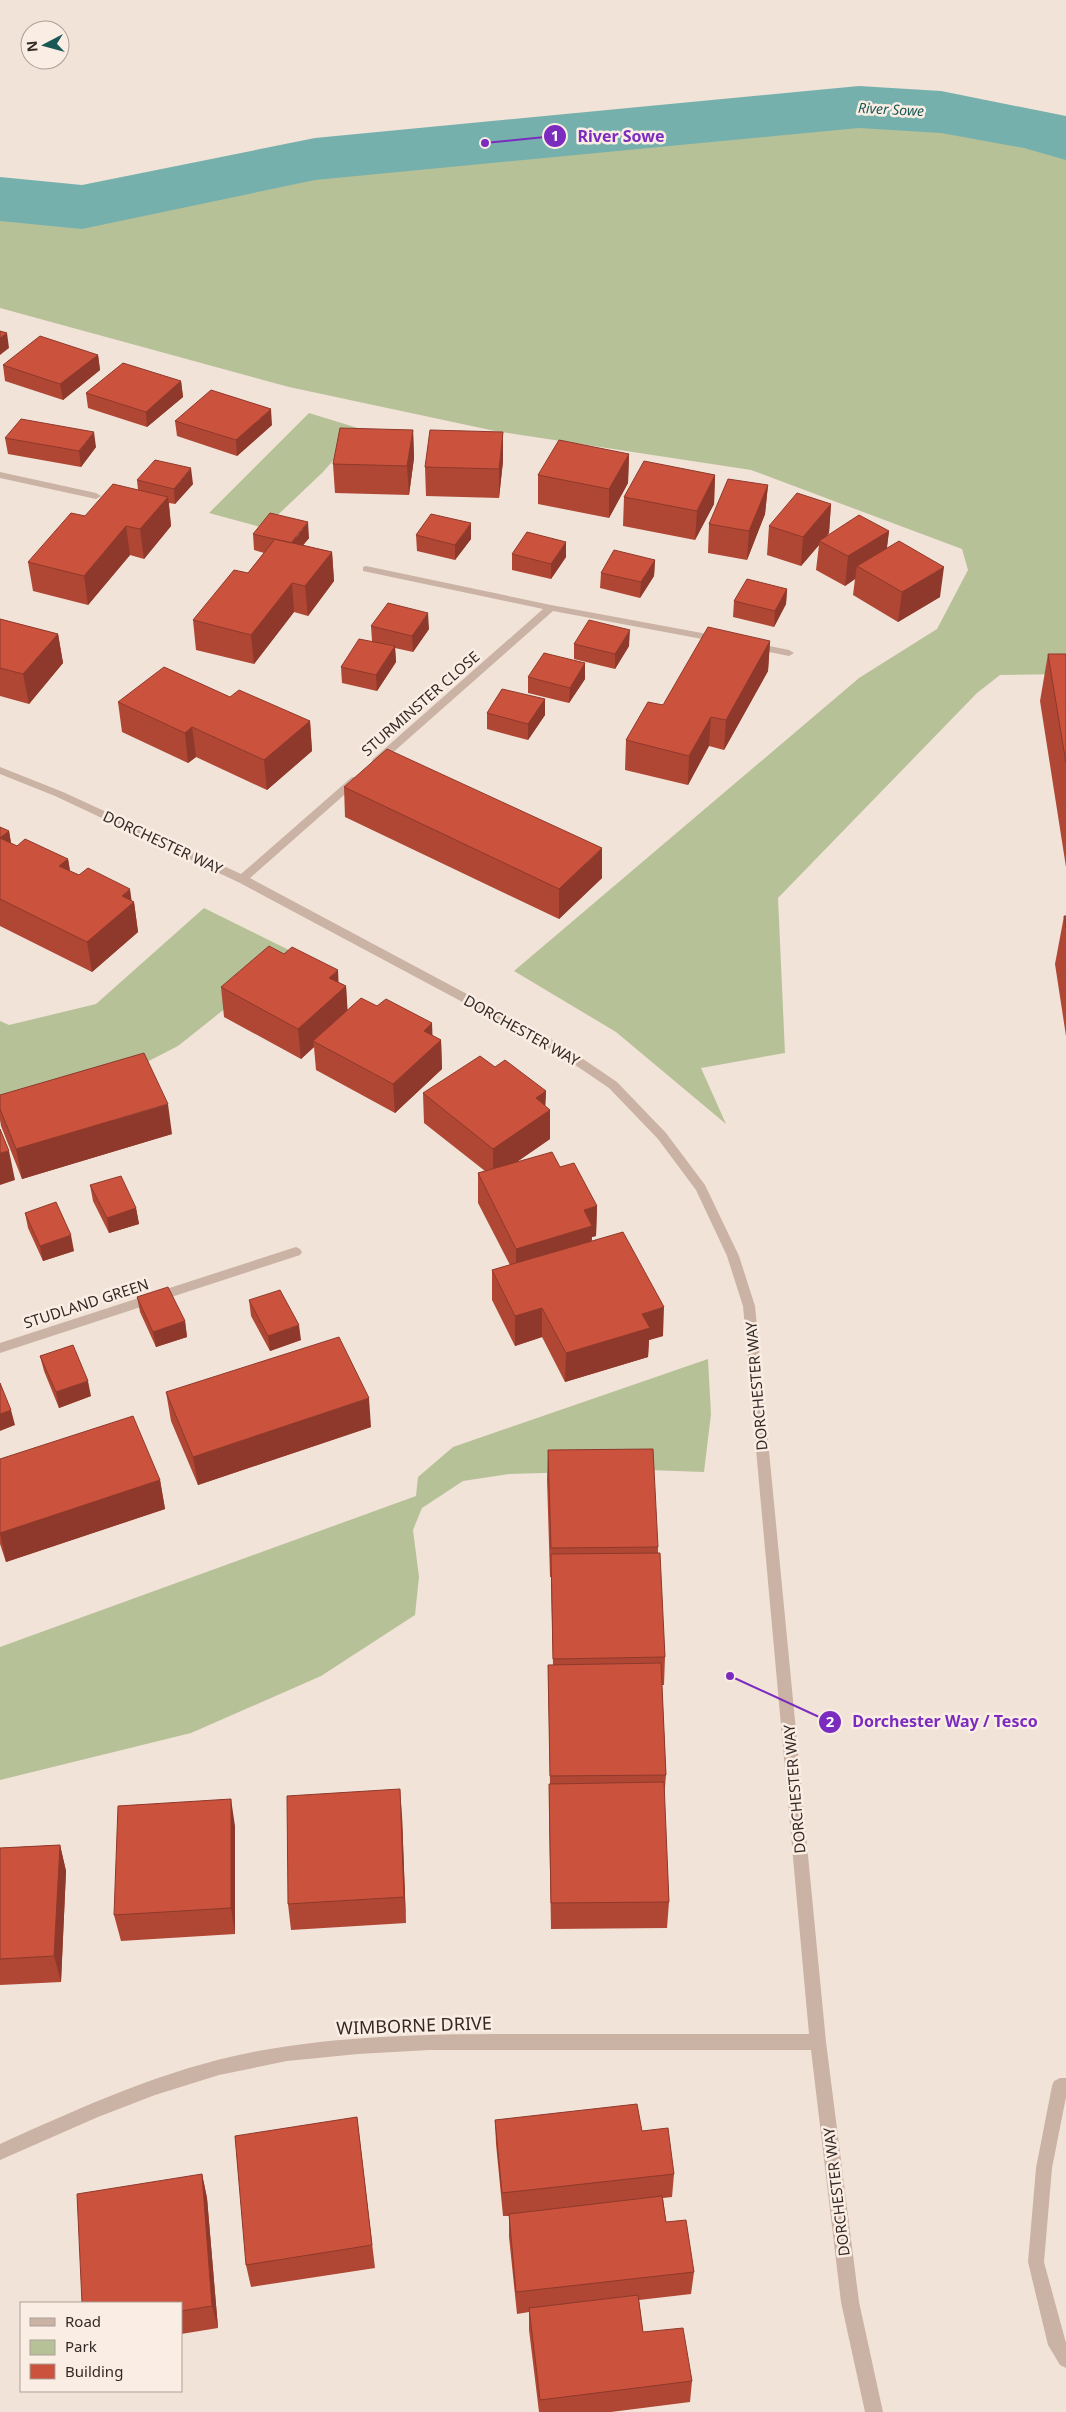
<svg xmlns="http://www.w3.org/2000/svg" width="1066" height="2412" font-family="'Noto Sans',sans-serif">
	<rect width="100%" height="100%" fill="#f2e3d8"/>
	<path fill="#b7c198" d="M841,96L921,98L1066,125V674L1000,675L977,693L778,898L785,1053L701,1068L726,1124L616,1032L514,971L859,678L937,629L968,570L962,549L751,470L495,431L289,387L0,308V186L59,193L231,159Z
		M309,413L361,429L323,472L264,528L209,513Z
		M204,908L295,953L178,1046L139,1066L0,1109V1021L9,1025L96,1004Z
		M708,1359L711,1414L704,1472L648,1470L509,1474L463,1481L422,1508L413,1530L419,1577L415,1615L321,1676L191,1733L0,1780V1647L416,1496L418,1477L453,1447Z"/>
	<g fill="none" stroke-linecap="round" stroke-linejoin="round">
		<path fill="#76b0ad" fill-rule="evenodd" d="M859,86L941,91L1066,116V160L1024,148L941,133L859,128L315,180L82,229L0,221V177L82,185L315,138Z"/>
		<path fill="#cab2a4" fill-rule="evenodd" d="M0,472L96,493L101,496L96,499L0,478Z
			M366,566L551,605L718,636L723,639L718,642L553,611L381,763L377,764L372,761L373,759L543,609L363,571V567Z
			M754,643L789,650L794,653L789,656L750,648V644Z
			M0,767L63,792L241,874L352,777H360L361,779L360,781L250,878L564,1046L617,1082L666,1133L705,1185L739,1256L755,1306L826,2042L859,2302L883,2412H865L841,2302L811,2050H429L358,2054L287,2061L219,2075L155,2095L98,2117L0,2160V2144C82,2107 165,2069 253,2052C348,2034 444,2034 539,2034C629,2034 719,2034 809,2034L743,1306L727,1256L696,1190L658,1139L609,1088L556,1052L238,882L55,796L0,774Z
			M296,1247L300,1249L302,1252L300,1255L0,1353V1343Z
			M1060,2078H1066V2097L1052,2168L1044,2262L1066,2343V2368L1060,2365L1048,2345L1028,2262L1036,2168L1052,2086L1054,2081Z"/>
	</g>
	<path fill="#af4734" d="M98,355L100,370L63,400L5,381L3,365Z
		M181,381L183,397L147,427L88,408L86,393Z
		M175,421L272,425L237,456L177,436Z
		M413,430L414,458L409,495L335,493L333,464Z
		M5,438L96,447L81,467L8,454Z
		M629,454L628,483L609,518L538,504V475Z
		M503,461L499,498L426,496L425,467Z
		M715,475L714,504L695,540L623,526L624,497Z
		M137,480L193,484L175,504L169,503L171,526L144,559L130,555L88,605L33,591L28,562L85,516L138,490Z
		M768,485L765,514L747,560L708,553L709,524Z
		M831,504L829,533L825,537L889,531L887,548L940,597L898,622L853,595L855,579L845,586L816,570L819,545L801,566L767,555L769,526Z
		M253,534L309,538L303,545L332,552L334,581L308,616L294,612L254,664L196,650L193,620L248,573L264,553L254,550Z
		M416,535L471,539L455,560L417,551Z
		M512,554L566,557L551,579L512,570Z
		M655,560L654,576L640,598L600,588L601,573Z
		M787,589L786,604L774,627L733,617L734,601Z
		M0,619L58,634L63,663L29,704L0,696Z
		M371,626L429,629L413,652L395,648L396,662L377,691L342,683L341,667L372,641Z
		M770,641L768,671L724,750L709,746L688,785L625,770L626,740Z
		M574,644L629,646L615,669L574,659Z
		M1048,654H1066V867L1040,701Z
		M585,663V679L569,703L528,693V677Z
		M230,697L310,721L312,751L267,790L196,757L188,763L122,732L118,702Z
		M545,699V715L528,740L487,729V713Z
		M344,787L602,878L559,919L345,817Z
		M0,827L9,831L11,843L17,846L68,859L70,871L134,902L138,932L92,972L0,926Z
		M1064,916H1066V1036L1055,964Z
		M284,954L346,986L347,1010L377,1006L432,1023V1035L441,1040L442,1069L395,1113L316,1070L314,1047L301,1059L224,1017L221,987Z
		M495,1067L546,1091L545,1106L550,1139L517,1162L560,1167L597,1206L596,1236L592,1237L591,1241L663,1336L649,1340L648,1357L565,1382L542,1337L515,1346L492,1300V1270L510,1265L478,1203V1173L485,1171L424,1123L423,1093Z
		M0,1095L172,1134L22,1179L1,1126L0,1120Z
		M90,1185L136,1208L139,1224L109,1233L93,1201Z
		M25,1213L74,1251L43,1261L28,1228Z
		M137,1297L185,1321L187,1337L156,1347L140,1312Z
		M249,1300L301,1340L270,1351L251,1316Z
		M40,1356L91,1396L59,1408L44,1371Z
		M166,1392L371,1427L198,1485L171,1421Z
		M548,1450L658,1547V1553L665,1657L664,1685H662L666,1775L664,1799L669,1902L667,1928L551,1929L549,1811V1784H550L548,1665H553L551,1577H550L547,1479Z
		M0,1459L160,1480L165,1509L6,1562L0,1544Z
		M402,1816L406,1923L291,1930L288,1904Z
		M235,1826V1934L121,1941L114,1915Z
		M60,1845L66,1871L61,1982L0,1985V1848Z
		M357,2117L375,2268L251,2287L246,2265Z
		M495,2120L642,2131L674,2174L672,2197L663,2198L666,2222L694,2272L691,2294L639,2300L643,2332L692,2381L690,2402L611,2412H539L529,2330V2312L517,2314L509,2237V2216H503L496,2144Z
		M202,2174L207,2198L218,2328L181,2334V2303Z"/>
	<path fill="#8e392b" d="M7,333L9,348L0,355V338Z
		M98,355L100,370L63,400L60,384Z
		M181,381L183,397L147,427L146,412Z
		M271,409L272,425L237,456L236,440Z
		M413,430L414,458L409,495L407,466Z
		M94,432L96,447L81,467L79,451Z
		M503,432V461L499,498V469Z
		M629,454L628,483L609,518V489Z
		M191,468L193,484L175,504L174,489Z
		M715,475L714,504L695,540L697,511Z
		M768,485L765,514L747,560L749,531Z
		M168,497L171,526L144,559L140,529Z
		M831,504L829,533L821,542L819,541V545L801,566L803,537Z
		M308,522L309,538L292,559L291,544Z
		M471,523V539L455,560V545Z
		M126,526L130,555L88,605L84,576Z
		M889,531L885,560L857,566L855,579L845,586L848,556Z
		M566,542V557L551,579V564Z
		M332,552L334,581L308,616L305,586Z
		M655,560L654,576L640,598L641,582Z
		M944,567L940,597L898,622L902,592Z
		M292,583L294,612L254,664L251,635Z
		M787,589L786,604L774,627L775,611Z
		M428,613L429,629L413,652L412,636Z
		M630,630L629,646L615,669V654Z
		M58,634L63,663L29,704L23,674Z
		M770,641L768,671L724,750L726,720Z
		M395,646L396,662L377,691L376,675Z
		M585,663V679L569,703L570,688Z
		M545,699V715L528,740V724Z
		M711,717L709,746L688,785L689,756Z
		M310,721L312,751L267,790L264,760Z
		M192,727L196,757L188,763L185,733Z
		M9,831L14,861L0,838Z
		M602,848V878L559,919V889Z
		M68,859L73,889L59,866Z
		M130,889L132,903L134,902L138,932L92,972L87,942L122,896Z
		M338,970L339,992L346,986L348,1016L313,1041L314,1047L301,1059L298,1029L329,978Z
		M432,1023L433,1047L441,1040L442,1069L395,1113L393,1084L424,1031Z
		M546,1091L545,1113L550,1110V1139L493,1178V1149L536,1098Z
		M168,1104L172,1134L22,1179L16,1149Z
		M9,1151L15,1180L0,1185V1153Z
		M597,1206L596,1236L592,1237L591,1255L516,1278V1249L584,1210Z
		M136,1208L139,1224L109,1233L107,1218Z
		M71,1235L74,1251L43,1261L40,1246Z
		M664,1307L663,1336L649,1340L648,1357L565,1382L566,1353L642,1314Z
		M542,1308V1337L515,1346V1316Z
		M185,1321L187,1337L156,1347L153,1332Z
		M299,1325L301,1340L270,1351L268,1336Z
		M88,1381L91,1396L59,1408L56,1392Z
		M369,1398L371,1427L198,1485L193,1457Z
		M11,1410L15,1425L0,1431V1414Z
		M160,1480L165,1509L6,1562L0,1533Z
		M400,1789L402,1816L406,1923L404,1897Z
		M231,1799L235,1826V1934L231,1908Z
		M60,1845L66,1871L61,1982L54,1956Z
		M202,2174L207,2198L218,2328L212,2306Z"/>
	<path fill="#cb523d" stroke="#8e392b" d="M0,331L7,333L0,338Z
		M40,336L98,355L60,384L3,365Z
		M123,363L181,381L146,412L86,393Z
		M211,390L271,409L236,440L175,421Z
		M21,419L94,432L79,451L5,438Z
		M340,428L413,430L407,466L333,464Z
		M430,430L503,432L499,469L425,467Z
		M559,440L629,454L609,489L538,475Z
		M155,460L191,468L174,489L137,480Z
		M644,461L715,475L697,511L624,497Z
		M728,479L768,485L749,531L709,524Z
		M113,484L168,497L140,529L126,526L84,576L28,562L71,513L85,516Z
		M797,493L831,504L803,537L769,526Z
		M270,513L308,522L291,543L253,534Z
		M431,514L471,523L455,545L416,535Z
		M859,515L889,531L848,556L819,541Z
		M527,532L566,542L551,564L512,554Z
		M275,539L332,552L305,586L292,583L251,635L193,620L234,570L248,573Z
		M899,541L944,567L902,592L857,566Z
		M614,550L655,560L641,582L601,573Z
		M747,579L787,589L775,611L734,601Z
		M388,603L428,613L412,636L371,626Z
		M0,619L58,634L23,674L0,668Z
		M589,620L630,630L615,654L574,644Z
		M708,627L770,641L726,720L711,717L689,756L626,740L648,702L663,705Z
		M359,639L395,646L376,675L341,667Z
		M544,653L585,663L570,688L528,677Z
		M1048,654H1066V763Z
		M164,667L230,697L239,690L310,721L264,760L192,727L185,733L118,702Z
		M502,689L545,699L528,724L487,713Z
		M387,749L602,848L559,889L344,787Z
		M0,827L9,831L0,838L17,846L25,839L68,859L59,866L79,875L88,868L130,889L122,896L134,902L87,942L0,899Z
		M1064,916H1066V928Z
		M269,946L284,954L292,947L338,970L329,978L346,986L298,1029L221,987Z
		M361,998L377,1006L386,999L432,1023L424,1031L441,1040L393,1084L313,1041Z
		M144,1053L168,1104L16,1149L0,1109V1095Z
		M480,1056L495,1067L505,1060L546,1091L536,1098L550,1110L493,1149L423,1093Z
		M0,1129L9,1151L0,1153Z
		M552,1152L560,1167L574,1163L597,1206L584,1210L592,1226L516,1249L478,1173Z
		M121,1176L136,1208L107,1218L90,1185Z
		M56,1202L71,1235L40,1246L25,1213Z
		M623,1232L664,1307L642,1314L650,1328L566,1353L542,1308L515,1316L492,1270Z
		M168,1287L185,1321L153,1332L137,1297Z
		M280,1290L299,1325L268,1336L249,1300Z
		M339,1337L369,1398L193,1457L166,1392Z
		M73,1345L88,1381L56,1392L40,1356Z
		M0,1383L11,1410L0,1414Z
		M133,1416L160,1480L0,1533V1459Z
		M653,1449L658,1547L551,1548L548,1450Z
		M660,1553L665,1657L553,1659L551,1554Z
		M661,1663L666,1775L550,1776L548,1665Z
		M664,1782L669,1902L551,1903L549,1784Z
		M400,1789L404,1897L288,1904L287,1796Z
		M231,1799V1908L114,1915L118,1806Z
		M60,1845L54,1956L0,1959V1848Z
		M637,2104L642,2131L668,2128L674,2174L502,2193L495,2120Z
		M357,2117L372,2245L246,2265L235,2136Z
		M202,2174L212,2306L181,2311V2303H82L77,2194Z
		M662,2196L666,2222L686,2220L694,2272L516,2292L509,2214Z
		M638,2295L643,2332L683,2328L692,2381L540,2400L529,2308Z"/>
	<g text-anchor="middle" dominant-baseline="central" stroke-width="5" stroke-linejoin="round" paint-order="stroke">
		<g font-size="14" font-style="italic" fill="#1a5856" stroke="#faeee4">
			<text transform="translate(891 109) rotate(3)">River Sowe</text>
		</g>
		<g font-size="15" fill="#352926" stroke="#faeee4">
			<text transform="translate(420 703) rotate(-41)">STURMINSTER CLOSE</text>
			<text transform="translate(163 842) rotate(25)">DORCHESTER WAY</text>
			<text transform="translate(522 1030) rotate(29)">DORCHESTER WAY</text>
			<text transform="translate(86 1303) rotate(-18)">STUDLAND GREEN</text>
			<text transform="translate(756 1386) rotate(-95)">DORCHESTER WAY</text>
			<text transform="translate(794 1789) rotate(-95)">DORCHESTER WAY</text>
			<text transform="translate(836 2192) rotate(-97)">DORCHESTER WAY</text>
		</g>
		<g font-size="18" fill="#352926" stroke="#faeee4">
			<text transform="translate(414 2025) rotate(-2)">WIMBORNE DRIVE</text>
		</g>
	</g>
	<path fill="none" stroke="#7b2cbf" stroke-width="2" d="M485 143L555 136M730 1676L830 1722"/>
	<g fill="#7b2cbf" stroke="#faeee4" stroke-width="2">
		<circle cx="485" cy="143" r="5"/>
		<circle cx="730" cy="1676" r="5"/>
		<circle cx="555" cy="136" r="12"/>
		<circle cx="830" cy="1722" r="12"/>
	</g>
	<g font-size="15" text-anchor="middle" font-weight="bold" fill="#fff">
		<text x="555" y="141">1</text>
		<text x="830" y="1727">2</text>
	</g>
	<g font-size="16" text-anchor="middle" font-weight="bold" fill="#7b2cbf" stroke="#faeee4" stroke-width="5" stroke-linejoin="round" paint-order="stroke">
		<text x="621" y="142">River Sowe</text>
		<text x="945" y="1727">Dorchester Way / Tesco</text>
	</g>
	<rect x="20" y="2302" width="162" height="90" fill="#faeee4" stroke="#ab9f98"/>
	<rect x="30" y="2318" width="25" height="8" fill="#cab2a4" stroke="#ab9f98"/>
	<text x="65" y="2327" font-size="15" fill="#352926">Road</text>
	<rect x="30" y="2340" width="25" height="15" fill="#b7c198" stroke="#ab9f98"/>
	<text x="65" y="2352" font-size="15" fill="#352926">Park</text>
	<rect x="30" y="2364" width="25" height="15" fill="#cb523d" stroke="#ab9f98"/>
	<text x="65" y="2377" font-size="15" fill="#352926">Building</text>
	<g transform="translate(45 45) rotate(264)"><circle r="24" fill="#faeee4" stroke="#ab9f98"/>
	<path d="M0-4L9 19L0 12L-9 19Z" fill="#1a5856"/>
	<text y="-8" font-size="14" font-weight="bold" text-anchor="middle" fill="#352926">N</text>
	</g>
</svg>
